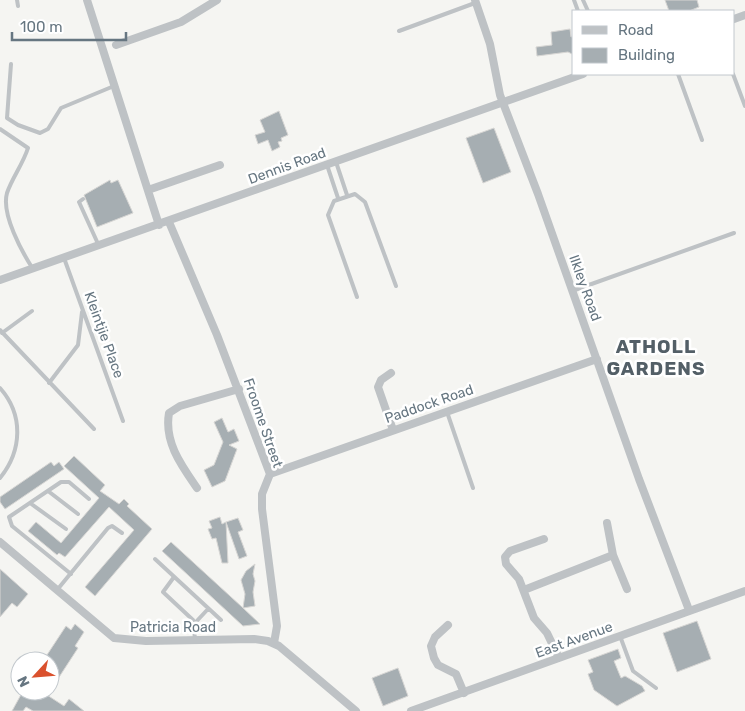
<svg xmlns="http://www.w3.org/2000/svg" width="745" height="711" font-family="Rubik,sans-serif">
	<rect width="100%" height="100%" fill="#f5f5f2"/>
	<path fill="#a6aeb2" stroke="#d7d6d4" d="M665,0H697L699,7L689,11H669Z
		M570,29L571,37L574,36V55L568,52L537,56L536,47L552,45L551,32Z
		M279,111L288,135L281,138L282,141L278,142L280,147L272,151L268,140L258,144L255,135L265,132L260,120Z
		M494,128L511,172L483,183L466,138Z
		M110,180L111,183L118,180L133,213L97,227L84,195Z
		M222,418L228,432L234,429L239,441L229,445L237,449L225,481L212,487L204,470L214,465L223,442L214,422Z
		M74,456L105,485L100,491L119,504L124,499L129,504L127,506L152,529L95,596L85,587L134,530L109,507L65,557L59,553L57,555L28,531L36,522L61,543L99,498L64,466Z
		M51,462L54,466L59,462L64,469L5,509L0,502V497Z
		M220,517L222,524L226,522L228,563H222L216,538L212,539L208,529L212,528L209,521Z
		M238,518L243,530L238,532L247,556L239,559L226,522Z
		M171,542L242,607L260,624L243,626L162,551Z
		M255,564L253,574L255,581L253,592L255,606L243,608L245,594L241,580L246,571Z
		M0,569L28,594L17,607L12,603L0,617Z
		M697,621L711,659L677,672L663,633Z
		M75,624L84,632L75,646L78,648L50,691V661H43L66,626L71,630Z
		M618,649L621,658L614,661L621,678L625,676L642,686L645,691L617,706L594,690L588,674L593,672L588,660Z
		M398,668L408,696L383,706L372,678Z
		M23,691H50L47,695L64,706L69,699L84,711H33L26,707L23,711H12Z"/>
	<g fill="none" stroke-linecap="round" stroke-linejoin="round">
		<path stroke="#bec2c5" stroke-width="4" d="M17,0L18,6
			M574,0L578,11
			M583,0L588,11
			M399,31L475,3
			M11,64L7,118L18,125L40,133L48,129L61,108L114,86
			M678,74L702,140
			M733,74L745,106
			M0,129L28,148C23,164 12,178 7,193C1,214 22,252 33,269
			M336,162L347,195
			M327,165L338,198
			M83,199L79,202L99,246
			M64,258L123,421
			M572,291L734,233
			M357,297L328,215L334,201L355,194L365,202L396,286
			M0,330L94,429
			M2,333L32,311
			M49,383L78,345L82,312
			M0,388C24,415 22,451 0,478
			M447,412L473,488
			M48,491L78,514
			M30,503L66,529
			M155,559L221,620
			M71,574L12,526L9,517L61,482H69L89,499
			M174,577L163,592L193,620L195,639
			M57,590L108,528L112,526L122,533
			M194,624L208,609
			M620,636L633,671L656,688"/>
		<path stroke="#bec2c5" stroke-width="8" d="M87,0L159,225
			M475,0L490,44L500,95L538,194L639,479L689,610
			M734,19L745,15
			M116,45L181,22L217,0
			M148,190L220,165
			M169,222L217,335L270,474L262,494V509L277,626L274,643
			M0,280L583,74
			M391,373L381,380L378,387L393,430
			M270,474L597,359
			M197,488C181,465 164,442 169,413L180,406L239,389
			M607,523L613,555L627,589
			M544,539L510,551L505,557L506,564L519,579L534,618L547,633L559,658
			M0,542L114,638L146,641L254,639L268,641L279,646L356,711
			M524,590L613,555
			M448,625L435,637L431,646L434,658L438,665L456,674L464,693
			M411,711L745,591"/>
	</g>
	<g text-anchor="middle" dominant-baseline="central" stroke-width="5" stroke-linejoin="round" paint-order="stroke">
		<g font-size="14" fill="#667681" stroke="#fff">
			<text transform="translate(287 166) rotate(-20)">Dennis Road</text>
			<text transform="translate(585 288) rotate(70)">Ilkley Road</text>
			<text transform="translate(104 335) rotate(70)">Kleintjie Place</text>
			<text transform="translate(429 404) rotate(-19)">Paddock Road</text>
			<text transform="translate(263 423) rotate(71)">Froome Street</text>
			<text x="173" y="627">Patricia Road</text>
			<text transform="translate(574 640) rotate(-20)">East Avenue</text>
		</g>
		<g font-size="19" font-weight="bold" letter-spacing="1" fill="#535f67" stroke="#fff">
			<text x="656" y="346">ATHOLL<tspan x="656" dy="22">GARDENS</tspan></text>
		</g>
	</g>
	<rect x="572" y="10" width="162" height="65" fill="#ffffff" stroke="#c2c8cd"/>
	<rect x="582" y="26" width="25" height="8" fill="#bec2c5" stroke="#c2c8cd"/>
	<text x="618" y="35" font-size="15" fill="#667681">Road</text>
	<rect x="582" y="48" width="25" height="15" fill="#a6aeb2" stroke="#c2c8cd"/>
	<text x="618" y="60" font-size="15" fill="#667681">Building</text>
	<g transform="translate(35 676) rotate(244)"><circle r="24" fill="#ffffff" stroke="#c2c8cd"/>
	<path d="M0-4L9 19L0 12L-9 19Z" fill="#da512d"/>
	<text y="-8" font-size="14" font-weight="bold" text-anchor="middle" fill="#667681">N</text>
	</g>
	<path d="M12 32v8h114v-8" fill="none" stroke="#667681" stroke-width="2.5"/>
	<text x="20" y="32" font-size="15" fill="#667681" stroke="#ffffff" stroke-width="4" paint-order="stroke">100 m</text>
</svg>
